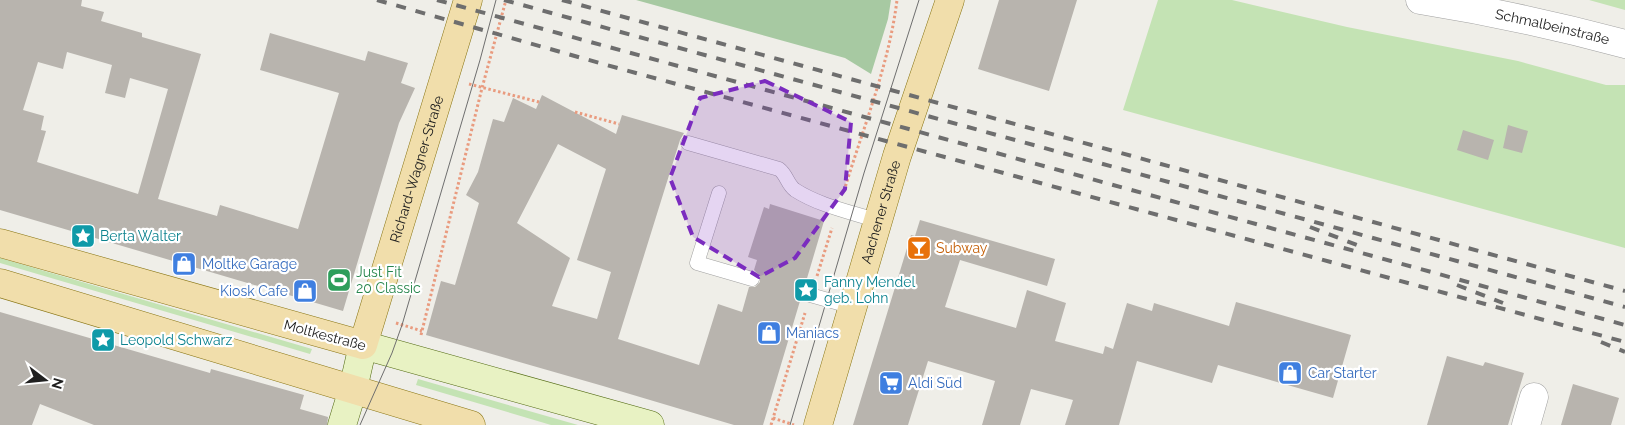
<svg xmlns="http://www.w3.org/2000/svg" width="1625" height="425" font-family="Raleway,sans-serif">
	<rect width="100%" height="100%" fill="#efeee8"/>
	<path fill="#c4e3b4" d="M1158,0H1232L1347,27L1518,61L1606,85H1625V248L1123,110Z
		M1589,0H1625V10Z
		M0,258L312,349L310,354L0,263Z
		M418,379L578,425H551L416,385Z"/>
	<path fill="#a7c9a2" d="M636,0H891L888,19L871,74L845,58Z"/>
	<path fill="#b8b4ae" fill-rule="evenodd" d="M0,0H82L81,6L104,12L101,21L142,33V37L201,54L158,199L217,216L220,205L298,229L339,93L260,70L270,33L365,61L368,51L408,63L401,83L415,88L399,123L343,311L0,210ZM67,52L112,65L105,93L125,98L130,78L168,89L138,194L37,162L46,131L41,130L44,116L23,110L38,62L63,69Z
		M999,0H1077L1049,91L978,69Z
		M542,95L616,134L622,115L684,133L680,140L618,339L699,365L718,304L742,312L749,287H755L760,282V276L754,270L757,260L748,257L764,207L769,209L770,204L824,221L805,285H800L795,290V296L800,301L763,425H734L603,386L426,335L441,281L455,285L479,203L466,195L478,172L493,119L504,122L513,98L536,109ZM558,144L606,169L577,260L611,272L597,319L552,306L570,258L517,223Z
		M1508,125L1528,131L1522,153L1503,148Z
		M1463,130L1494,140L1488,160L1457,150Z
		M920,220L1055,259L1047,286L960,260L945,307L1016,328L1027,290L1066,303L1055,341L1103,354L1105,346L1113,349L1127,303L1152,311L1154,303L1229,326L1236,302L1351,335L1333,398L1218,365L1212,383L1137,361L1119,425H1065L1073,400L1031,389L1020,425H982L995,381L928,361L908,425H853L911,235L915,236Z
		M0,312L210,373L211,369L304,395L300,409L328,417L327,425H94L40,404L32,425H0Z
		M1447,356L1483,366L1485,362L1524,373L1508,425H1427Z
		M1573,384L1619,398L1611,425H1561Z"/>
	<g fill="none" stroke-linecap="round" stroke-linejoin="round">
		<defs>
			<path id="lane" d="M688,143L779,169C787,175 787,184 795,190C820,206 851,212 878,221
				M719,193L697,263L752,279
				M803,293L853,307"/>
			<g id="street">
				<path id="s1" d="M1420,0C1489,11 1558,26 1625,44"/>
				<path d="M1526,425L1534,397"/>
			</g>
			<path id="secondary" d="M342,425L353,389L363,345L650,425"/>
			<g id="primary">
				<path id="s2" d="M0,243L363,345L468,0"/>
				<path d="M0,283L471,425"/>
				<path id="s3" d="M818,425L897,156L950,0"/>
			</g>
		</defs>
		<use href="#lane" stroke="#a1a1a1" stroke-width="15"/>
		<use href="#street" stroke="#a1a1a1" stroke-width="29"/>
		<use href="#secondary" stroke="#536b13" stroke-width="29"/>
		<use href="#primary" stroke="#897513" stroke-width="29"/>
		<path stroke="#e99b7f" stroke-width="3" stroke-dasharray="2.5 2.5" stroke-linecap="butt" d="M469,84L539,102
			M575,112L619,124
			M844,191C863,128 889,65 897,0
			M817,276L832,228
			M396,323L422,331
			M421,335L482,88L506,0
			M773,418L794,425
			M771,425L805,313"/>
		<use href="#lane" stroke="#fff" stroke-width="14"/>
		<use href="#street" stroke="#fff" stroke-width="28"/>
		<use href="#secondary" stroke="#e8f2c3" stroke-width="28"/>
		<use href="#primary" stroke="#f1deab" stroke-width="28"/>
		<path stroke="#6e6e6e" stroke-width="1" d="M360,425L392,353L402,325L480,60L496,0
			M790,425L864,173L919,0"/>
		<path stroke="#6e6e6e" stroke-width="4" stroke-dasharray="10 10" stroke-linecap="butt" d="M377,0L603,64L1625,342
			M437,0L1625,325
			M504,0L1625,307
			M562,0L1625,291
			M1310,227L1357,245
			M1457,285L1503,303
			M1601,342L1625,352"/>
	</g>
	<path fill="#7b2cbf" fill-opacity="0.2" stroke="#7b2cbf" stroke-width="4" stroke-dasharray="10 6" stroke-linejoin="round" d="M765,81L851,122L845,189L795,258L759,277L693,237L670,178L700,98Z"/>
	<defs>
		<symbol id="sight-square" viewBox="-11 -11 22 22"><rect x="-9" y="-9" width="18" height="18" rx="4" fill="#0f9aa8" stroke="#fff"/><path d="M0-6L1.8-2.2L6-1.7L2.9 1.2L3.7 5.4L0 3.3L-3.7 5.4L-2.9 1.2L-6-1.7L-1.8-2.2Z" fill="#fff"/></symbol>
		<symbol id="bar-square" viewBox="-11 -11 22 22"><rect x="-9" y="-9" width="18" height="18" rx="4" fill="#e8710a" stroke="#fff"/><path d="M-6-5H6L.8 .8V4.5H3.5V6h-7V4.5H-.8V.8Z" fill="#fff"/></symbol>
		<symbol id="shop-square" viewBox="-11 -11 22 22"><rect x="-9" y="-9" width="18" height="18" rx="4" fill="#3f7fe0" stroke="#fff"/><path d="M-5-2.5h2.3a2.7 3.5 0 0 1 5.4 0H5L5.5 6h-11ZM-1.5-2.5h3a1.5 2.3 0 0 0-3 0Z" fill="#fff"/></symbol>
		<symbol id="stadium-square" viewBox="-11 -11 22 22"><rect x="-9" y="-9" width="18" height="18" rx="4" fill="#2e9e5b" stroke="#fff"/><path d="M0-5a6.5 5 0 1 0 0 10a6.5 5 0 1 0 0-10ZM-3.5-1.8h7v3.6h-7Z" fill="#fff"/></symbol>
		<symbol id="supermarket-square" viewBox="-11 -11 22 22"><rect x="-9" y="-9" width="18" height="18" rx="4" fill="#3f7fe0" stroke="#fff"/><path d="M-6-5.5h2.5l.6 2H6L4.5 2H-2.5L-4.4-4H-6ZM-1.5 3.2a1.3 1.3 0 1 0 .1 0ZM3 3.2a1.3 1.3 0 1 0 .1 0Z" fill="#fff"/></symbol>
	</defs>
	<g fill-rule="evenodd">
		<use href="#sight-square" x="69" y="222" width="28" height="28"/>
		<use href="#bar-square" x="905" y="234" width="28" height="28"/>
		<use href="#shop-square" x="170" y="250" width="28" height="28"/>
		<use href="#stadium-square" x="325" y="266" width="28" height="28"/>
		<use href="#sight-square" x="792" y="276" width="28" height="28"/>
		<use href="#shop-square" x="291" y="277" width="28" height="28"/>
		<use href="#shop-square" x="755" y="319" width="28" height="28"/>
		<use href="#sight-square" x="89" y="326" width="28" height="28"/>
		<use href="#shop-square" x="1276" y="359" width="28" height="28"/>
		<use href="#supermarket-square" x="877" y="369" width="28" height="28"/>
	</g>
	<g text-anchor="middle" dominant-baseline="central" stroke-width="4.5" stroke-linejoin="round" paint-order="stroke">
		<g font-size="14" fill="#202020" stroke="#fff">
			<text stroke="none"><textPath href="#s1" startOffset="135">Schmalbeinstraße</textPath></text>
			<text stroke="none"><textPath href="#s2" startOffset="561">Richard-Wagner-Straße</textPath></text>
			<text stroke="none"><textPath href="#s3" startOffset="222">Aachener Straße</textPath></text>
			<text transform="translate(325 335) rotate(15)">Moltkestraße</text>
		</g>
		<g font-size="14" fill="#0d838f" stroke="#fff" text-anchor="start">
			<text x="100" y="236">Berta Walter</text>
			<text x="824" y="282">Fanny Mendel<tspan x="824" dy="16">geb. Lohn</tspan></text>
			<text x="120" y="340">Leopold Schwarz</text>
		</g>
		<g font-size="14" fill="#c56008" stroke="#fff" text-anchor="start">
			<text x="936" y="248">Subway</text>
		</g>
		<g font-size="14" fill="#366cbe" stroke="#fff" text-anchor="start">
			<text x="202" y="264">Moltke Garage</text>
			<text x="288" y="291" text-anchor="end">Kiosk Cafe</text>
			<text x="786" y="333">Maniacs</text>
			<text x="1308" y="373">Car Starter</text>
			<text x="908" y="383">Aldi Süd</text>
		</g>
		<g font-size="14" fill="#27864d" stroke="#fff" text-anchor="start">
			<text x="356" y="272">Just Fit<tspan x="356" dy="16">20 Classic</tspan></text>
		</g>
	</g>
	<g transform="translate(45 380) rotate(106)" stroke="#ffffff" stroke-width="4" paint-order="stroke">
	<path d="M0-4L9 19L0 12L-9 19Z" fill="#202020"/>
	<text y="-8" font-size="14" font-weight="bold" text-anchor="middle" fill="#202020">N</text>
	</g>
</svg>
